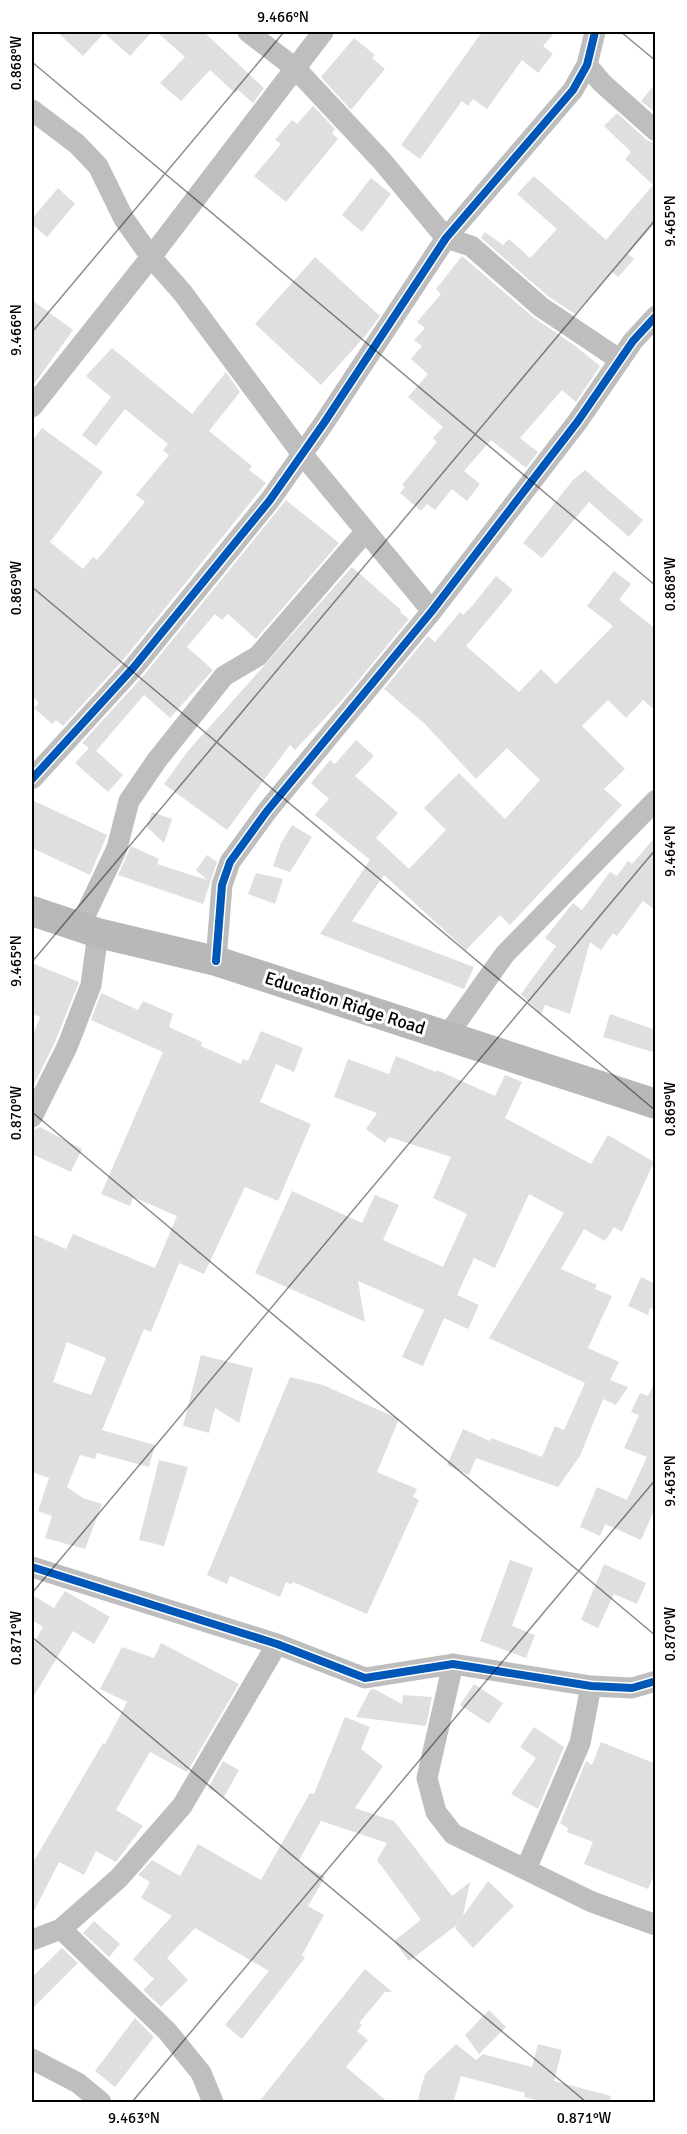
<svg xmlns="http://www.w3.org/2000/svg" width="687" height="2134" font-family="Signika,sans-serif">
	<rect width="100%" height="100%" fill="#fff"/>
	<path fill="#dfdfdf" fill-rule="evenodd" d="M57,32H152L130,56L104,33L83,56Z
		M157,32H204L264,88L253,103L238,90L235,93L210,70L181,101L160,83L185,57Z
		M482,32H555L543,46L553,54L538,73L522,60L487,109L473,99L468,106L462,101L420,159L401,145Z
		M354,38L375,55L372,58L385,69L351,110L321,77Z
		M656,83V113L641,101Z
		M313,106L335,129L332,133L338,139L286,202L254,176L281,144L275,140L292,120L297,124Z
		M617,113L648,141L656,143V222L628,254L634,259L618,277L612,272L575,314L549,297L481,238L485,232L503,245L509,239L530,258L557,229L517,194L534,176L606,240L653,185L625,159L631,152L604,126Z
		M371,178L391,194L362,232L342,215Z
		M58,188L75,204L47,237L32,224V219Z
		M462,256L533,317L574,345L600,366L576,402L562,390L520,438L538,452L526,468L491,440L464,471L480,484L467,501L452,489L435,510L427,504L421,511L400,493L405,487L402,485L437,442L433,438L443,427L408,397L428,374L411,359L422,346L414,340L425,328L417,322L441,294L436,289Z
		M315,257L380,316L366,335L321,385L255,324Z
		M32,300L73,330L32,387Z
		M112,348L192,414L226,372L240,392L209,431L252,466L249,470L266,483L124,659L63,726L56,720L52,724L34,708L39,703L32,696V441L42,428L103,472L50,542L83,569L93,557L97,560L145,502L136,495L169,455L163,450L168,444L125,409L96,446L82,435L111,397L86,376Z
		M585,470L643,520L629,537L589,502L542,558L523,543L573,480Z
		M286,500L339,543L256,639L228,614L222,620L215,614L187,647L213,670L170,718L144,695L96,751L123,775L108,792L75,763L89,748L82,743L144,675Z
		M352,567L401,610L400,612L409,619L343,699L295,750L290,745L227,830L164,784L188,751Z
		M614,571L631,584L619,600L656,629V711L643,700L626,718L608,700L582,726L625,769L604,789L622,805L510,925L500,915L466,950L384,875L352,921L474,967L464,989L320,934L370,860L315,815L329,799L311,783L330,760L335,764L356,740L374,756L355,776L398,813L376,838L409,869L446,830L424,808L459,773L505,819L540,780L507,748L476,779L425,724L384,689L428,636L435,642L460,612L463,615L473,605L496,576L513,590L466,646L519,692L541,669L556,684L613,626L587,606Z
		M32,800L107,835L90,875L32,848Z
		M152,812L172,819L164,843L147,827Z
		M292,825L312,837L290,872L273,866L281,843Z
		M656,836V911L643,901L617,936L613,933L601,950L590,942L570,1014L545,1005L541,1014L521,994L556,946L545,938L573,903L582,910L610,872L617,876L628,861L632,864Z
		M131,846L159,859L157,864L207,880L196,870L207,855L217,862L203,904L118,875Z
		M256,873L283,879L275,904L248,894Z
		M32,963L79,982L55,1042L32,1089V1037L40,1017L32,1014Z
		M101,993L138,1010L143,1001L173,1014L169,1027L202,1042L201,1046L241,1064L243,1059L248,1061L261,1031L303,1048L294,1072L276,1064L260,1102L311,1124L278,1201L245,1187L204,1274L179,1263L151,1332L144,1329L102,1430L155,1445L149,1467L97,1453L95,1459L80,1455L67,1487L83,1498L102,1504L85,1549L45,1538L52,1516L38,1511L49,1478L32,1472V1234L66,1249L73,1234L155,1268L177,1216L133,1197L130,1206L101,1194L163,1052L91,1020ZM67,1342L106,1358L91,1395L53,1382Z
		M610,1014L656,1030V1053L603,1037Z
		M396,1056L436,1072L437,1070L495,1096L505,1075L522,1082L505,1118L591,1164L608,1135L654,1162L622,1232L614,1227L605,1241L584,1229L561,1269L597,1285L595,1289L612,1296L588,1348L619,1362L610,1380L628,1387L616,1405L603,1399L580,1456L558,1487L476,1458L469,1475L447,1465L463,1429L490,1441L491,1438L542,1457L555,1426L564,1430L585,1383L489,1338L564,1213L529,1194L495,1268L474,1258L457,1295L479,1305L468,1329L444,1318L423,1366L402,1357L424,1310L358,1281L365,1322L255,1273L292,1191L362,1223L375,1195L399,1205L383,1240L443,1267L467,1214L433,1198L451,1157L389,1137L385,1143L366,1129L377,1113L334,1097L348,1059L389,1074Z
		M40,1127L82,1149L71,1172L32,1154V1130Z
		M641,1277L656,1284V1310L650,1308L648,1315L628,1306Z
		M201,1355L253,1368L239,1423L215,1408L209,1433L183,1426Z
		M290,1377L323,1385L399,1419L377,1472L417,1489L413,1497L419,1500L367,1614L293,1582L292,1585L286,1582L280,1597L230,1576L227,1584L207,1575Z
		M656,1379V1506L641,1540L605,1524L600,1536L580,1527L597,1487L627,1500L647,1457L624,1448L639,1415L631,1412L640,1393L648,1396Z
		M159,1460L188,1467L164,1546L139,1540Z
		M510,1560L533,1568L512,1626L535,1635L526,1658L480,1641Z
		M604,1564L646,1583L637,1604L614,1594L598,1628L581,1620Z
		M65,1591L110,1617L94,1644L73,1631L32,1699V1646L43,1627L32,1620V1595L54,1608Z
		M161,1643L239,1684L187,1772L150,1752L116,1810L143,1826L116,1862L96,1851L84,1875L59,1862L32,1915V1864L103,1743L105,1744L127,1702L100,1689L122,1647L154,1658Z
		M474,1684L503,1703L489,1724L460,1705Z
		M374,1689L402,1704L403,1695L432,1697L426,1726L356,1717L370,1690Z
		M345,1717L370,1727L361,1749L383,1766L355,1808L394,1821L452,1896L470,1882L463,1916L488,1881L514,1906L473,1948L455,1928L458,1924L409,1961L394,1941L421,1920L377,1860L387,1843L321,1821L298,1862L325,1877L308,1906L324,1915L302,1955L305,1958L242,2039L225,2025L269,1971L195,1928L167,1958L188,1980L161,2007L143,1990L154,1979L133,1959L172,1916L141,1898L150,1882L138,1875L152,1860L180,1876L198,1844L261,1880L310,1793L314,1794Z
		M534,1727L564,1747L538,1809L511,1794L536,1758L520,1747Z
		M601,1742L656,1764V1871L648,1889L584,1864L593,1842L567,1832L568,1828L560,1823L586,1761L592,1765Z
		M223,1761L239,1770L224,1797L208,1788Z
		M94,1921L120,1944L109,1957L83,1933Z
		M62,1948L78,1963L32,2009V1977Z
		M365,1969L392,1992H385L359,2023L362,2025L357,2031L368,2040L346,2067L389,2103H258Z
		M489,2010L506,2027L479,2054L465,2035Z
		M135,2018L154,2037L115,2087L95,2071Z
		M456,2044L476,2060L483,2054L532,2067L538,2044L562,2050L554,2081L611,2096L610,2103H546L524,2097L525,2093L461,2076L453,2103H417L425,2074Z"/>
	<g fill="none" stroke-linecap="round" stroke-linejoin="round">
		<path stroke="#bebebe" stroke-width="21" d="M248,32L295,68L382,161L446,238L471,246L541,307L620,360
			M587,65L602,83L656,131
			M32,110L77,144L98,166L124,219L151,257L182,292L302,454L432,611
			M32,407L151,257L323,32
			M32,779L134,667L270,500L324,423L446,238L573,90L587,65L595,32
			M80,926L117,848L129,801L157,760L224,676L258,656L366,531
			M216,961L222,885L230,862L267,811L432,611L578,421L633,341L656,316
			M446,1037L505,954L656,800
			M32,1117L67,1047L91,985L98,933
			M32,1567L277,1644L365,1678L453,1664L591,1686L632,1688L656,1681
			M453,1664L427,1778L436,1812L453,1834L592,1902L656,1925
			M526,1869L580,1743L591,1686
			M61,1929L167,2031L201,2073L213,2102
			M32,1940L61,1929L119,1878L182,1806L277,1644
			M32,2059L78,2083L101,2102"/>
		<path stroke="#b8b8b8" stroke-width="30" d="M32,911L98,933L216,961L656,1104"/>
		<defs>
			<path id="cycleway" d="M32,779L134,667L270,500L324,423L446,238L573,90L587,65L595,32
				M216,961L222,885L230,862L267,811L432,611L578,421L633,341L656,316
				M32,1567L277,1644L365,1678L453,1664L591,1686L632,1688L656,1681"/>
		</defs>
		<use href="#cycleway" stroke="#fff" stroke-width="11"/>
		<use href="#cycleway" stroke="#0057b8" stroke-width="8"/>
	</g>
	<path fill="none" stroke="#000" stroke-width="1.5" stroke-opacity="0.45" d="M621,32L656,61M32,62L656,586M32,332L284,32M32,587L656,1111M32,962L656,219M32,1112L656,1636M32,1593L656,849M32,1637L586,2102M132,2102L656,1479"/>
	<g text-anchor="middle" dominant-baseline="central" stroke-width="6" stroke-linejoin="round" paint-order="stroke">
		<g font-size="18" fill="#000" stroke="#fff">
			<text transform="translate(345 1003) rotate(18)">Education Ridge Road</text>
		</g>
	</g>
	<rect width="687" height="2134" fill="none" stroke="#ffffff" stroke-width="66"/>
	<rect x="33" y="33" width="621" height="2068" fill="none" stroke="#000" stroke-width="2"/>
	<g font-size="15" text-anchor="middle" fill="#000">
		<text x="283" y="22">9.466°N</text>
		<text transform="translate(16 63) rotate(-90)" y="5">0.868°W</text>
		<text transform="translate(670 221) rotate(-90)" y="5">9.465°N</text>
		<text transform="translate(16 330) rotate(-90)" y="5">9.466°N</text>
		<text transform="translate(670 584) rotate(-90)" y="5">0.868°W</text>
		<text transform="translate(16 588) rotate(-90)" y="5">0.869°W</text>
		<text transform="translate(670 851) rotate(-90)" y="5">9.464°N</text>
		<text transform="translate(16 961) rotate(-90)" y="5">9.465°N</text>
		<text transform="translate(670 1109) rotate(-90)" y="5">0.869°W</text>
		<text transform="translate(16 1113) rotate(-90)" y="5">0.870°W</text>
		<text transform="translate(670 1481) rotate(-90)" y="5">9.463°N</text>
		<text transform="translate(670 1634) rotate(-90)" y="5">0.870°W</text>
		<text transform="translate(16 1638) rotate(-90)" y="5">0.871°W</text>
		<text x="134" y="2123">9.463°N</text>
		<text x="584" y="2123">0.871°W</text>
	</g>
</svg>
